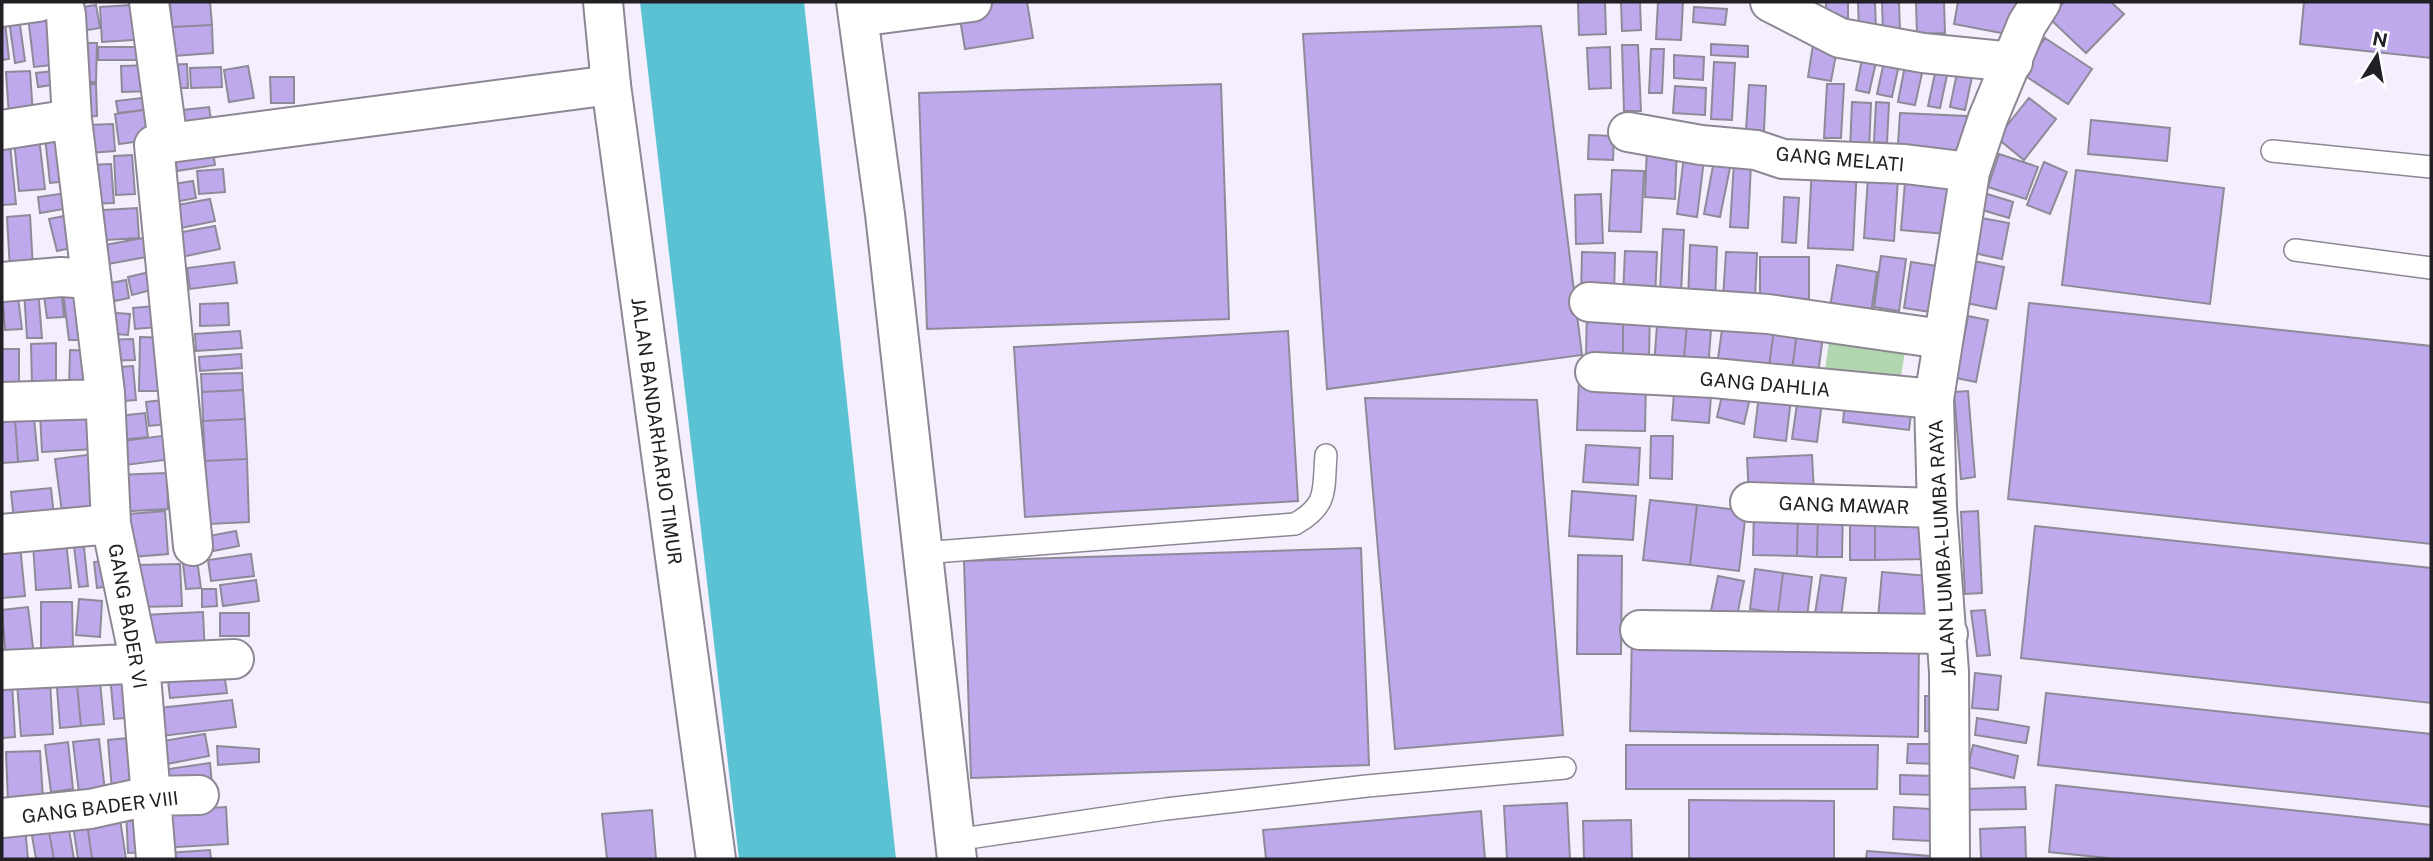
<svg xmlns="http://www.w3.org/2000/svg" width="2433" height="861" font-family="'Public Sans',sans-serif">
	<rect width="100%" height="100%" fill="#f5effd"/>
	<path fill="#b2d6b0" d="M1831,328L1907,340L1900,381L1825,369Z"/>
	<path fill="#5bc2d4" d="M640,2H804L896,859H739Z"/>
	<path fill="#bea9ed" stroke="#8e8a98" stroke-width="2" d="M170,2H210L212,25L172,27Z
		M993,2H1027L1033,38L965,49L958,7Z
		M1578,2H1605L1606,34L1579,35Z
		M1621,2H1640L1641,30L1622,31Z
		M1658,2H1683L1681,40L1656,39Z
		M1826,2H1848V21L1826,22Z
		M1858,2H1875L1876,29L1859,30Z
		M1882,2H1899L1900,32L1883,33Z
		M1916,2H1944L1945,33L1917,34Z
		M1958,2H2018L2012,35L1954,24Z
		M2064,2H2111L2124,14L2086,53L2049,18Z
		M2304,2H2431V58L2300,44Z
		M147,4L148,39L102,42L100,7Z
		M96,5L100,28L74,32L70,9Z
		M1694,7L1727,9L1725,25L1693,22Z
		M55,12L61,64L34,67L28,16Z
		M19,18L25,61L15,63L9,20Z
		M2,22H5L9,59L2,60Z
		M212,25L213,53L174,56L172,27Z
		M1541,26L1582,355L1327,389L1303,34Z
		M2045,38L2092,69L2068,104L2021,73Z
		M72,43H97L96,82H71Z
		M1711,44L1748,46V57L1711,55Z
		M1622,45H1638L1641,111H1624Z
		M1813,45L1837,49L1831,81L1808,77Z
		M98,47H152L153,60H98Z
		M1610,47L1611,88L1589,89L1587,48Z
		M1651,49H1664L1662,93H1649Z
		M1863,54L1877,58L1869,93L1856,90Z
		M1674,55L1704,57L1703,80L1674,78Z
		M1885,57L1900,60L1892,97L1877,94Z
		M1906,60L1924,64L1915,105L1898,102Z
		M1714,62L1735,63L1732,120L1711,119Z
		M187,64L188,88H166L165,65Z
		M1937,64L1949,66L1940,108L1928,106Z
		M154,65L155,91L122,92L121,66Z
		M248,66L254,98L229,102L224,70Z
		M221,67L222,87L191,88L190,68Z
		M1958,68L1973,72L1965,110L1950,107Z
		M62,70L65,83L38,87L36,73Z
		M30,71L33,115L9,116L6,72Z
		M270,77H294V103H271Z
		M73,84H96L97,116L74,117Z
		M1221,84L1229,319L927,329L919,93Z
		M1827,84H1844L1841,138H1824Z
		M1749,85L1766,86L1764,131L1746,130Z
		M1675,86L1706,88L1705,115L1673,113Z
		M158,96L159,108L118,113L116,101Z
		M2029,98L2056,119L2024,160L1997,138Z
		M1852,102L1871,103L1869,151L1850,150Z
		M1876,102L1889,103L1887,143L1874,142Z
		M209,107L213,133L186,136L183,110Z
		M144,110L148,140L119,144L115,114Z
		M1900,113L1967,116L1965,162L1897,159Z
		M2091,120L2170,128L2167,161L2088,154Z
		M113,124L115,151L89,153L87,125Z
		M65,135L69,181L50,183L45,137Z
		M1589,135L1614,136L1613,160L1588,159Z
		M39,138L45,189L19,191L14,140Z
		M211,140L215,165L177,171L173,145Z
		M10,145L16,204L2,205V146Z
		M1647,145L1677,146L1675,199L1645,197Z
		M1685,148L1705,151L1697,217L1677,214Z
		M1716,150L1733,153L1720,217L1704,214Z
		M1999,154L2038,167L2026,199L1988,187Z
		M132,155L135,194L116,195L114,156Z
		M1734,162L1751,163L1748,228L1730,227Z
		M2044,162L2067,172L2050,214L2027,205Z
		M111,164L114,203L90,204L87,165Z
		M1812,164L1857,166L1853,250L1808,248Z
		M223,169L225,192L199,194L197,171Z
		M1612,170L1644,171L1641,232L1609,231Z
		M2076,170L2224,188L2210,304L2062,285Z
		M1868,177L1898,179L1894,241L1864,238Z
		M193,181L196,198L164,204L161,186Z
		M1905,182L1950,186L1946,234L1901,230Z
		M66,193L69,208L40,213L38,197Z
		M1984,193L2013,202L2009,218L1979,209Z
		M1601,194L1603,243L1576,244L1575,195Z
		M1784,197L1799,198L1796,243L1782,242Z
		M210,199L215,221L176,229L172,206Z
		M137,208L139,238L89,241L87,211Z
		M30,215L33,268L10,270L7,217Z
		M69,215L76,247L57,251L49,219Z
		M1976,217L2009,223L2002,259L1969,252Z
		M215,226L220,249L181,257L177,233Z
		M1663,229L1684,230L1681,294L1660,292Z
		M159,235L163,254L97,266L94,247Z
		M1690,245L1717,247L1715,303H1688Z
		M1625,251L1657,252L1655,299L1623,297Z
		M1582,252L1615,253L1614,297L1581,296Z
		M1726,252L1757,253L1755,299L1723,298Z
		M1881,256L1906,259L1899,311L1874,307Z
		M1760,257H1809V299L1760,298Z
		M1974,261L2004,267L1996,309L1966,303Z
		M234,262L237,283L190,289L187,268Z
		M1911,262L1944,267L1937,313L1904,308Z
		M1837,265L1877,272L1871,313L1830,307Z
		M158,270L162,287L132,295L128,277Z
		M126,280L129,298L110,302L106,284Z
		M61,286L64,317L47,318L43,288Z
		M17,289L22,329L5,330L2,291Z
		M38,289L42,338H27L24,290Z
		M86,291L92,340H69L63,293Z
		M228,303L229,325L200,326V304Z
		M2029,303L2431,346V544L2008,499Z
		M167,305L169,326L135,329L133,308Z
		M1587,309H1623V359L1586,358Z
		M1623,309L1650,310L1649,359H1623Z
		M1658,311L1688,314L1683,368L1654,366Z
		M101,312L130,314L128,335L100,333Z
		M1688,314L1712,316L1708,370L1683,368Z
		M1724,315L1775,322L1768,374L1717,366Z
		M1968,316L1988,320L1976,382L1956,378Z
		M1775,322L1798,325L1791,377L1768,374Z
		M1798,325L1824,329L1817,381L1791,377Z
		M240,331L242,348L196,351L195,334Z
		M1288,331L1298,501L1025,517L1014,347Z
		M140,337L170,338L169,391H139Z
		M133,339L135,360L103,361L102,340Z
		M56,343V384H32L31,344Z
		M2,349H19V392H2Z
		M70,350L100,351L99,388L69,387Z
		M241,354L242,368L200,371L199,357Z
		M133,366L136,400L108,402L105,368Z
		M242,373L243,390L202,392L201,374Z
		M1579,379L1646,381L1645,431L1577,430Z
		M1675,379L1712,382L1709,423L1672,420Z
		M1760,386L1792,390L1786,441L1754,437Z
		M1724,387L1751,393L1744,424L1717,417Z
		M243,390L245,419L203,421L202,392Z
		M1799,390L1823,394L1817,442L1792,439Z
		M1846,391L1913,399L1909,430L1843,422Z
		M1968,391L1975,477L1961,479L1954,392Z
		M1365,398L1537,400L1563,735L1395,749Z
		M173,399L176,423L149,426L146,402Z
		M93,410L95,449L42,452L40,413Z
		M145,413L148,437L112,441L109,417Z
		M34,418L38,460L18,462L15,419Z
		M15,419L18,462L2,463V421Z
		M245,419L247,459L205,461L203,421Z
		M177,434L180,458L118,466L115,442Z
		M1651,436H1673L1672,479L1650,478Z
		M1586,445L1640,448L1638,485L1583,482Z
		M94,454L102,506L62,512L55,459Z
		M1812,455L1814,493L1749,496L1747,458Z
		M247,459L249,522L208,524L205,461Z
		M167,473L168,509L115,512L113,475Z
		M51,488L54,517L14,521L11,492Z
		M1572,491L1636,496L1633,540L1569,536Z
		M1650,500L1697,505L1690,565L1643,560Z
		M1697,505L1746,511L1739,571L1690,565Z
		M1754,507L1798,508L1797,556L1753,555Z
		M1798,508L1818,509L1817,557L1797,556Z
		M1818,509L1843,510L1842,557H1817Z
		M1850,509H1875V560H1850Z
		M1875,509H1928V559L1875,560Z
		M165,511L168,554L121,558L117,515Z
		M1978,511L1982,593L1965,594L1961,512Z
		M2035,526L2431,568V703L2021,658Z
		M236,531L239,546L213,551L209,536Z
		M83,538L88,586L79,587L73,539Z
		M66,541L71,588L36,590L33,543Z
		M20,545L25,596L2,598V546Z
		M1361,548L1369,765L971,778L964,561Z
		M196,553L201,588L186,589L182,555Z
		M251,554L254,576L211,581L208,560Z
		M1578,555L1622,556L1621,654H1577Z
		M117,559L121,585L97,588L94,562Z
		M180,564L182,606L138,607L136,565Z
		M1755,569L1783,573L1778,613L1750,609Z
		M1882,572L1939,577L1935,624L1878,619Z
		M1783,573L1812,577L1807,617L1778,613Z
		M1821,575L1846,578L1841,617L1815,614Z
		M1718,576L1744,581L1736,621L1710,616Z
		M256,580L259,601L223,606L220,585Z
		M202,589H216L217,606L202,607Z
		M79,599L102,601L100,637L76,635Z
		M41,602H72L73,650L41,651Z
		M28,607L34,656L6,660L2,610Z
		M1985,610L1990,655L1977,656L1971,611Z
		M203,612L205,656L145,659L143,615Z
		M220,613H249V636H220Z
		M1632,634L1919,640L1918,737L1630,731Z
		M223,666L227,693L170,698L167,672Z
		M99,671L104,724L81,726L76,674Z
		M134,673L138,717L114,719L110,675Z
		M1975,673L2001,676L1998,710L1972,708Z
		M76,674L81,726L60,728L56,675Z
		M50,681L53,734L21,736L17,683Z
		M12,682L15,737L2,738V683Z
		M2046,693L2431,734V807L2038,765Z
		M1925,696H1937L1936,732L1925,731Z
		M232,700L236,727L154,737L150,709Z
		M1977,718L2029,727L2026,743L1975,735Z
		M205,734L209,756L167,764L163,741Z
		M138,737L143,789L112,791L108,740Z
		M99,739L105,791L79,793L73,742Z
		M68,742L73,789L51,792L45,745Z
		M1908,744H1936V764L1907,763Z
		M1626,745H1878L1877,789H1626Z
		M1973,745L2018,756L2014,778L1968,767Z
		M217,746L259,749V762L218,765Z
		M40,751L43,800L8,802L6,752Z
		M210,763L212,784L159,790L155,771Z
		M1900,775L1936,776V795L1900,794Z
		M2056,785L2431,825V859H2118L2049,852Z
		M2025,787L2026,809L1965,810L1964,789Z
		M1689,800L1834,801V859H1689Z
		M1567,803L1570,859H1507L1504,806Z
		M226,807L228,844L160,848L158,811Z
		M1894,807L1930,809V841L1893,839Z
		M148,809L150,852L128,853L126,810Z
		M652,810L656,859H607L602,814Z
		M1481,811L1485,859H1266L1263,830Z
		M67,818L74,859H54L47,821Z
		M120,819L126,859H92L87,823Z
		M1631,820L1632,859H1584L1583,821Z
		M47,821L54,859H36L30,824Z
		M87,823L92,859H78L73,825Z
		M25,827L28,859H2V829Z
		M2025,827L2026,859H1981L1980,829Z
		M210,850L211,859H168L167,853Z
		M1867,851L1943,857L1942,859H1866Z"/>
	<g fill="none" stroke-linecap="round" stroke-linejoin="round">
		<defs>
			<path id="lane" d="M2272,151L2431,167
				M2295,250L2431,268
				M922,553L1295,524C1329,505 1323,490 1326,455
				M955,840L1166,809L1367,786L1565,768"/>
			<path id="street" d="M56,2L64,6L66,15L72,119L105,393L111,524
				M149,2L168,142
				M856,2L885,214L957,859
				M1770,2L1840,38L1923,53L2013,62
				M2,7L38,2
				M858,17L972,2
				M2,130L72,119
				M1628,132L1701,145L1756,150L1783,159L1905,164L1970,172
				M2,282L61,277L91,279
				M1589,302L1768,314L1942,339
				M1595,372L1714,378L1934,399
				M2,402L103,399
				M1750,502L1937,508
				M2,534L111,524L140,663L156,859
				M193,546L154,145L611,85
				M1640,630L1948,634
				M2,670L234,659
				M2,818L90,809L149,796L199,795
				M1950,859L1949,672L1937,508L1934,399L1970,172L1988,118L2027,24L2041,2"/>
			<path id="secondary" d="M603,2L611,85L716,859"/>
		</defs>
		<use href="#lane" stroke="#8d8794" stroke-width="24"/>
		<use href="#street" stroke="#8d8794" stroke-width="42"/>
		<use href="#secondary" stroke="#8d8794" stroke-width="42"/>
		<use href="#lane" stroke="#fff" stroke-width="21"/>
		<use href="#street" stroke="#fff" stroke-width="38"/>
		<use href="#secondary" stroke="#fff" stroke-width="38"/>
	</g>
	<g text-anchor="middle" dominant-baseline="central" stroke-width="5" stroke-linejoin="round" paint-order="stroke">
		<g font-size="19" fill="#222025" stroke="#fff">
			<text transform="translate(1840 159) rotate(5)">GANG MELATI</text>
			<text transform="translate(1765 384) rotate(5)">GANG DAHLIA</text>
			<text transform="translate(657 431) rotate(82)">JALAN BANDARHARJO TIMUR</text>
			<text transform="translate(1844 505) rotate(2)">GANG MAWAR</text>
			<text transform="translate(1942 548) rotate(-93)">JALAN LUMBA-LUMBA RAYA</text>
			<text transform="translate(128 616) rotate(80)">GANG BADER VI</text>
			<text transform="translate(100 807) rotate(-7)">GANG BADER VIII</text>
		</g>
	</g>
	<rect width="2433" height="861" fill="none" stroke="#222025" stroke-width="7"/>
	<g transform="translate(2377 56) rotate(11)" stroke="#ffffff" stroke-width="5" paint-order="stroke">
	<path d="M0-5L12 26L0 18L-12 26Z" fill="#222025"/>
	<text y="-10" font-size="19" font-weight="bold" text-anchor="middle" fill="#222025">N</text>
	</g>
</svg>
